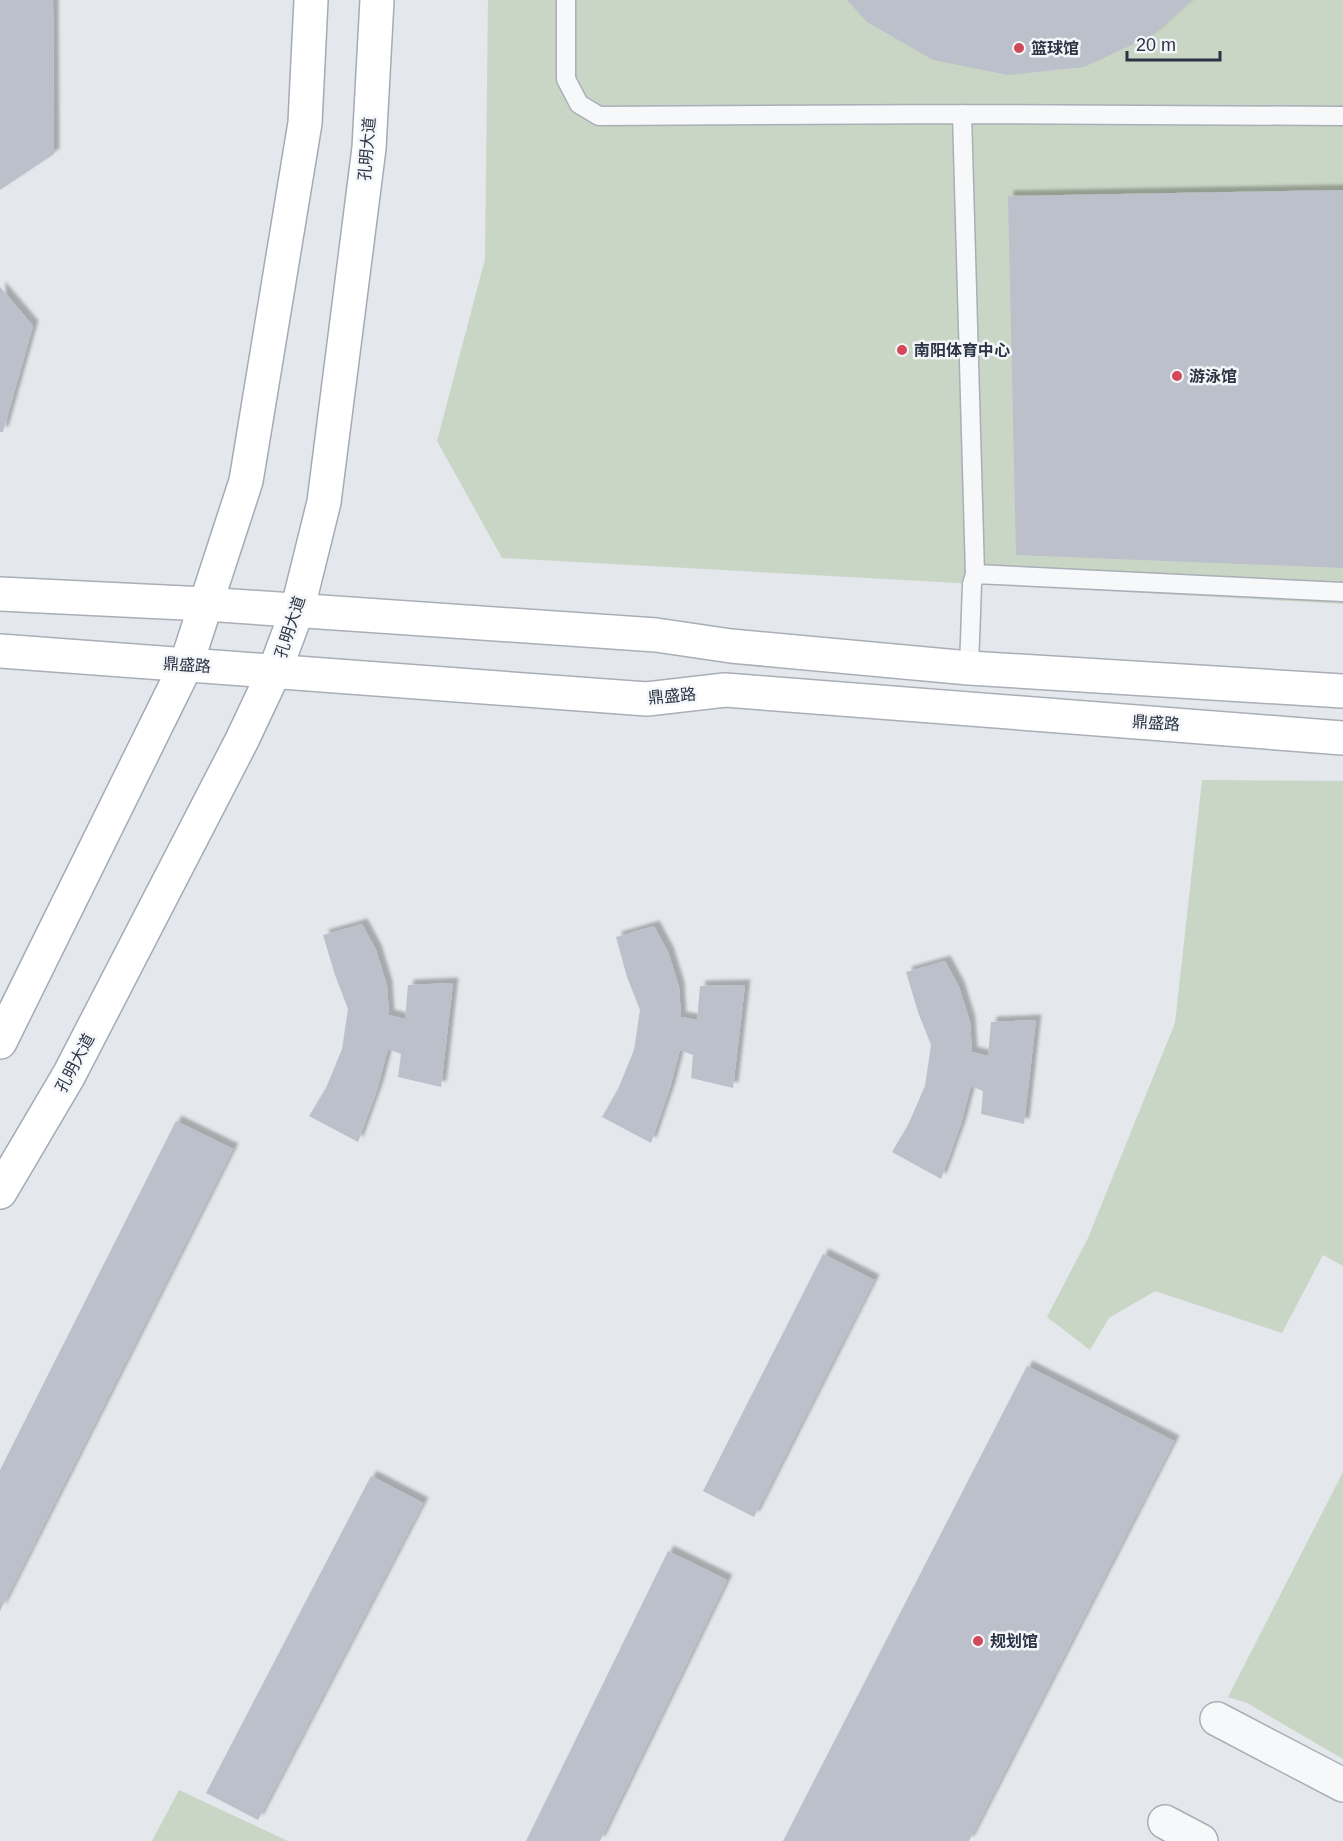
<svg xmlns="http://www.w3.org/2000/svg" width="1343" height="1841" font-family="Arial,'Noto Sans SC',sans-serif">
	<defs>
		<filter id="shadow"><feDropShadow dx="5.5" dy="-5.5" stdDeviation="1.5" flood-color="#0004"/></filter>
	</defs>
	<rect width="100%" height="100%" fill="#e4e7ec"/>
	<path fill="#c9d6c5" d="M488,0H1343V604L502,558L437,441L485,259Z
		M1202,780L1343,781V1266L1323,1255L1282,1333L1155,1291L1109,1318L1090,1350L1047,1317L1088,1238L1175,1023Z
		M1343,1472V1759L1247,1703L1228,1697Z
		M179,1790L288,1841H152Z"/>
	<path fill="#bbc0ca" filter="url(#shadow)" d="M0,0H53L54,154L0,190Z
		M847,0H1192L1153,35L1084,67L1008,75L933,60L867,22Z
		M1343,190V568L1016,555L1008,196Z
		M0,287L33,326L3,432H0Z
		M362,924L376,950L387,986L389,1015L405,1019L408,985L453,983L441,1087L398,1077L401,1054L388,1049L378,1087L358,1142L309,1116L326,1088L342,1049L348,1009L335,975L323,935Z
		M654,926L668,952L679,987L681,1017L697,1020L700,986L745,985L733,1088L691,1078L693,1055L680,1050L670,1088L651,1143L602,1117L618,1089L634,1050L640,1010L627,977L616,937Z
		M945,961L959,987L970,1022L972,1052L988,1056L991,1022L1036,1020L1024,1124L981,1114L983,1091L971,1086L961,1124L941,1179L892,1152L908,1125L925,1086L931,1045L918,1012L906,972Z
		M176,1121L233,1149L0,1611V1470Z
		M823,1254L874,1280L754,1517L703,1491Z
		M1027,1366L1174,1441L969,1841H783Z
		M371,1476L423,1503L258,1820L206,1793Z
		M668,1551L727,1580L600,1841H526Z"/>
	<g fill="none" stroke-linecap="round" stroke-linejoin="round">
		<defs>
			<path id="lane" d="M566,0V79L579,104L599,116L962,114L1343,116
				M962,114L975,574L972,584L969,668
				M975,574L1343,592"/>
			<path id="street" d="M1217,1719L1343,1785
				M1165,1822L1201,1841"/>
			<path id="secondary" d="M0,594L205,604L656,635L731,646L969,668L1343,691
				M0,651L647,699L725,690L1343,738"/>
			<path id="primary" d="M0,1042L186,665L246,481L305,123L311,0
				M0,1192L69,1075L242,740L275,670L297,611L324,502L369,148L377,0"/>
		</defs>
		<use href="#lane" stroke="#a9aeb7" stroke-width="21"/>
		<use href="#street" stroke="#a9aeb7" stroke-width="36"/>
		<use href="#secondary" stroke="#a9aeb7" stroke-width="36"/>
		<use href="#primary" stroke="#a3abb8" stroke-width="36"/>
		<use href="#lane" stroke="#f7f8fa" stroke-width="18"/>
		<use href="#street" stroke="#f7f8fa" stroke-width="33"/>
		<use href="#secondary" stroke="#fff" stroke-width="33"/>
		<use href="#primary" stroke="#fff" stroke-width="33"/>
	</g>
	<g fill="#d1495b" stroke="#f4f6f9" stroke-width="2">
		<circle cx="1019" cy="48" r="6"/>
		<circle cx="902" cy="350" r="6"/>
		<circle cx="1177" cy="376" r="6"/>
		<circle cx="978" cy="1641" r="6"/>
	</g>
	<g text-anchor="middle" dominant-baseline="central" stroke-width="5" stroke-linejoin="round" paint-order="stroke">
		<g font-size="16" font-weight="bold" fill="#2b3445" stroke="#f4f6f9" text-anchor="start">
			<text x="1031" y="48">篮球馆</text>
			<text x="914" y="350">南阳体育中心</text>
			<text x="1189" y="376">游泳馆</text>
			<text x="990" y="1641">规划馆</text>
		</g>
		<g font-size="16" fill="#2b3445" stroke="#f4f6f9">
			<text transform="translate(367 149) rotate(-85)">孔明大道</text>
			<text transform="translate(290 627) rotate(-72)">孔明大道</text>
			<text transform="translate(187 665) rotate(4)">鼎盛路</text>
			<text transform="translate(672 696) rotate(-5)">鼎盛路</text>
			<text transform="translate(1156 723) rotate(4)">鼎盛路</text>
			<text transform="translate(75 1063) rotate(-62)">孔明大道</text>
		</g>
	</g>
	<path d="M1127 51v9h93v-9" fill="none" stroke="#2b3445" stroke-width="3"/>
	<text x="1136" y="51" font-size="18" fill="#2b3445" stroke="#f4f6f9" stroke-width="4.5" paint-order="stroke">20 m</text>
</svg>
